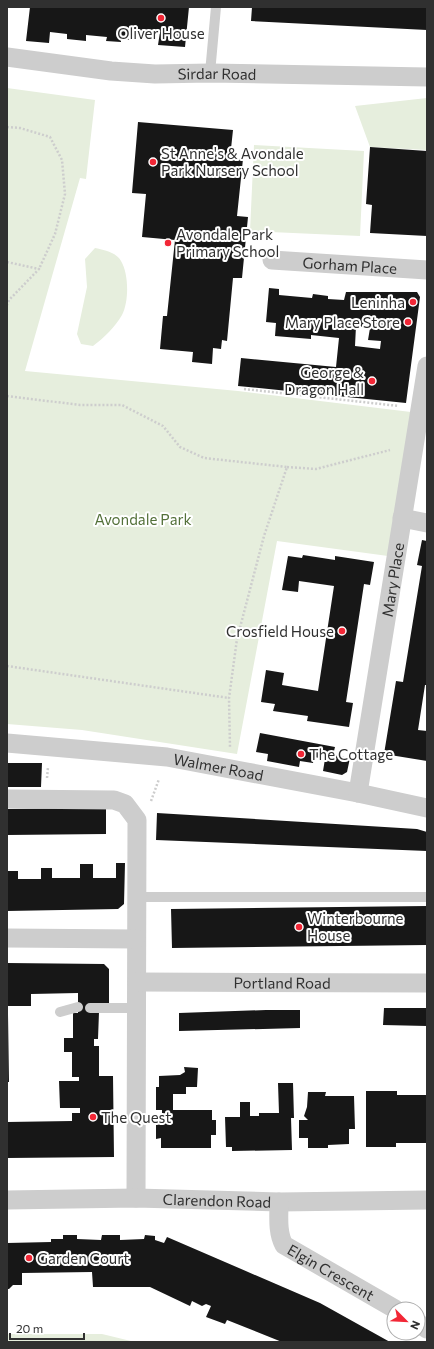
<svg xmlns="http://www.w3.org/2000/svg" width="434" height="1349" font-family="Commissioner,sans-serif">
	<rect width="100%" height="100%" fill="#fff"/>
	<path fill="#e6eedd" d="M7,88L95,100L86,179L80,178L25,371L238,391L411,412L388,556L277,541L237,754L82,730L7,724Z
		M427,98V150L370,147L355,106Z
		M254,145L364,151L360,236L250,231Z
		M95,248C104,250 116,252 121,261C129,274 129,302 122,315C115,327 104,338 93,346L81,344L77,334L87,287L85,259Z
		M7,1334H102L135,1342H7Z"/>
	<path fill="#171717" fill-rule="evenodd" d="M30,7H189L185,47L158,45L160,32L132,30V40L121,39V42L106,41L107,37L86,35V41L67,39V34L50,32L49,43L26,41Z
		M252,7H427V30L251,21Z
		M138,122L233,130L230,158L243,159L237,216L248,217L242,278H233L227,341L222,340L221,349L213,348L212,364L192,362L193,352L160,349L163,316H167L175,240L142,237L146,194L132,193Z
		M370,147L427,151V236L370,233L372,205L366,204Z
		M269,288L279,289V295L312,298L313,294L328,296V299L344,300L346,292H417L420,297L406,403L238,386L241,358L336,367L339,338L311,335V339L275,336L276,323L266,322ZM356,326L370,328L368,340L381,341L380,349L355,346Z
		M422,540L427,541V685H425L418,730L427,731V761L384,754L396,681L403,682L422,566L417,565Z
		M303,555L335,560V556L374,562L370,585L364,584L346,702L353,703L349,727L307,721L308,716L273,711L275,704L261,702L266,670L284,673L282,685L318,691L334,586L299,581L298,592L282,590L288,556L302,558Z
		M260,733L335,747L333,755L350,758L347,772L342,775L323,771L325,759L314,757L313,763L300,761L299,767L267,761L268,754L256,752Z
		M7,763H42L41,787H7Z
		M106,808V834L7,835V809Z
		M157,813L417,829L427,832V851L156,840Z
		M116,863H125L124,904L118,909L7,911V871H18V879H41V868H52V878H80V864H93V878H116Z
		M427,906V945L172,948L171,909Z
		M7,963L104,964L109,969V1003H90V1012H99L98,1039H94V1046H99V1076H113L114,1157L7,1158V1122L72,1121V1113H80V1108H60L59,1081H79V1077H72V1052H64V1038H73V1013H78V993L31,994V1006H7Z
		M384,1008H427V1026L383,1025Z
		M266,1010H300V1028L179,1031V1013Z
		M7,1014H8L9,1082H7Z
		M184,1067L198,1068L197,1087H186V1094H173V1110H212V1120H216V1135H211V1148H161V1138L156,1139V1116L162,1117V1110H156V1087H159V1076L180,1075L185,1072Z
		M278,1083H293L294,1118H291L292,1150L232,1151V1147H226L225,1117H240V1102H250V1116H259V1113H279Z
		M366,1091H397V1095H427V1143H396V1147H366Z
		M308,1092H326L325,1096H354L355,1129H349V1144L328,1145V1148H308V1138H299V1120H308L304,1116L307,1107Z
		M63,1235H77V1239L101,1240L102,1235H120V1240L144,1239L145,1235L155,1236V1240L164,1243L167,1237L320,1303L390,1342H282L227,1320L225,1324L206,1317L211,1306L206,1304L202,1306L192,1301L190,1306L150,1287H93L92,1272L22,1273V1285H13L9,1289H7V1243L51,1242V1239H63Z"/>
	<g fill="none" stroke-linecap="round" stroke-linejoin="round">
		<path stroke="#cdcdcd" stroke-width="2.5" stroke-dasharray="2 2" stroke-linecap="butt" d="M7,127L20,128L50,137L62,160L65,194L55,234L39,269
			M7,262L39,269L9,300L7,305
			M244,389L399,406
			M7,396L80,405H122L163,426L180,447L204,458L287,467L264,536L237,639L229,698L230,747
			M287,467L316,469L390,450
			M7,666L229,698
			M47,778L48,767
			M151,801L159,779"/>
		<path stroke="#cdcdcd" stroke-width="10" d="M210,73L216,7
			M137,897H427
			M90,1008H136
			M60,1012L78,1007"/>
		<g stroke="#cdcdcd" stroke-width="19">
			<path id="s1" d="M7,57L111,71L155,74L210,73L427,77"/>
			<path id="s2" d="M272,260L427,270"/>
			<path d="M402,518L427,523"/>
			<path id="s3" d="M7,743L167,757L358,793L427,808"/>
			<path id="s4" d="M358,793L427,366"/>
			<path d="M7,799L114,800L125,804L137,820L136,1198"/>
			<path d="M7,938L136,939"/>
			<path id="s5" d="M137,982L427,983"/>
			<path id="s6" d="M7,1200L136,1198L279,1202L427,1200"/>
			<path id="s7" d="M279,1202C279,1216 277,1232 284,1245L395,1309"/>
			<path d="M418,1323L427,1329"/>
		</g>
	</g>
	<g fill="#f22736" stroke="#fff" stroke-width="1.5">
		<circle cx="161" cy="18" r="4"/>
		<circle cx="153" cy="162" r="4"/>
		<circle cx="168" cy="243" r="4"/>
		<circle cx="413" cy="302" r="4"/>
		<circle cx="408" cy="322" r="4"/>
		<circle cx="372" cy="381" r="4"/>
		<circle cx="342" cy="631" r="4"/>
		<circle cx="301" cy="754" r="4"/>
		<circle cx="299" cy="927" r="4"/>
		<circle cx="93" cy="1117" r="4"/>
		<circle cx="29" cy="1258" r="4"/>
	</g>
	<g text-anchor="middle" dominant-baseline="central" stroke-width="4" stroke-linejoin="round" paint-order="stroke">
		<g font-size="15" fill="#303030" stroke="#fff" text-anchor="start">
			<text x="161" y="33" text-anchor="middle">Oliver House</text>
			<text x="161" y="153">St Anne's &amp; Avondale<tspan x="161" dy="17">Park Nursery School</tspan></text>
			<text x="176" y="234">Avondale Park<tspan x="176" dy="17">Primary School</tspan></text>
			<text x="405" y="302" text-anchor="end">Leninha</text>
			<text x="400" y="322" text-anchor="end">Mary Place Store</text>
			<text x="364" y="372" text-anchor="end">George &amp;<tspan x="364" dy="17">Dragon Hall</tspan></text>
			<text x="334" y="631" text-anchor="end">Crosfield House</text>
			<text x="309" y="754">The Cottage</text>
			<text x="307" y="918">Winterbourne<tspan x="307" dy="17">House</tspan></text>
			<text x="101" y="1117">The Quest</text>
			<text x="37" y="1258">Garden Court</text>
		</g>
		<g font-size="15" fill="#303030" stroke="#fff">
			<text stroke="none"><textPath href="#s1" startOffset="211">Sirdar Road</textPath></text>
			<text stroke="none"><textPath href="#s2" startOffset="78">Gorham Place</textPath></text>
			<text stroke="none"><textPath href="#s4" startOffset="216">Mary Place</textPath></text>
			<text stroke="none"><textPath href="#s3" startOffset="213">Walmer Road</textPath></text>
			<text stroke="none"><textPath href="#s5" startOffset="145">Portland Road</textPath></text>
			<text stroke="none"><textPath href="#s6" startOffset="210">Clarendon Road</textPath></text>
			<text stroke="none"><textPath href="#s7" startOffset="98">Elgin Crescent</textPath></text>
		</g>
		<g font-size="15" fill="#537039" stroke="#fff">
			<text x="143" y="519">Avondale Park</text>
		</g>
	</g>
	<rect width="434" height="1349" fill="none" stroke="#303030" stroke-width="16"/>
	<g transform="translate(406 1321) rotate(114)"><circle r="19" fill="#ffffff" stroke="#acacac"/>
	<path d="M0-3L7 15L0 10L-7 15Z" fill="#f22736"/>
	<text y="-6" font-size="11" font-weight="bold" text-anchor="middle" fill="#303030">N</text>
	</g>
	<path d="M10 1333v6h74v-6" fill="none" stroke="#303030" stroke-width="2"/>
	<text x="16" y="1333" font-size="12" fill="#303030" stroke="#ffffff" stroke-width="3" paint-order="stroke">20 m</text>
</svg>
